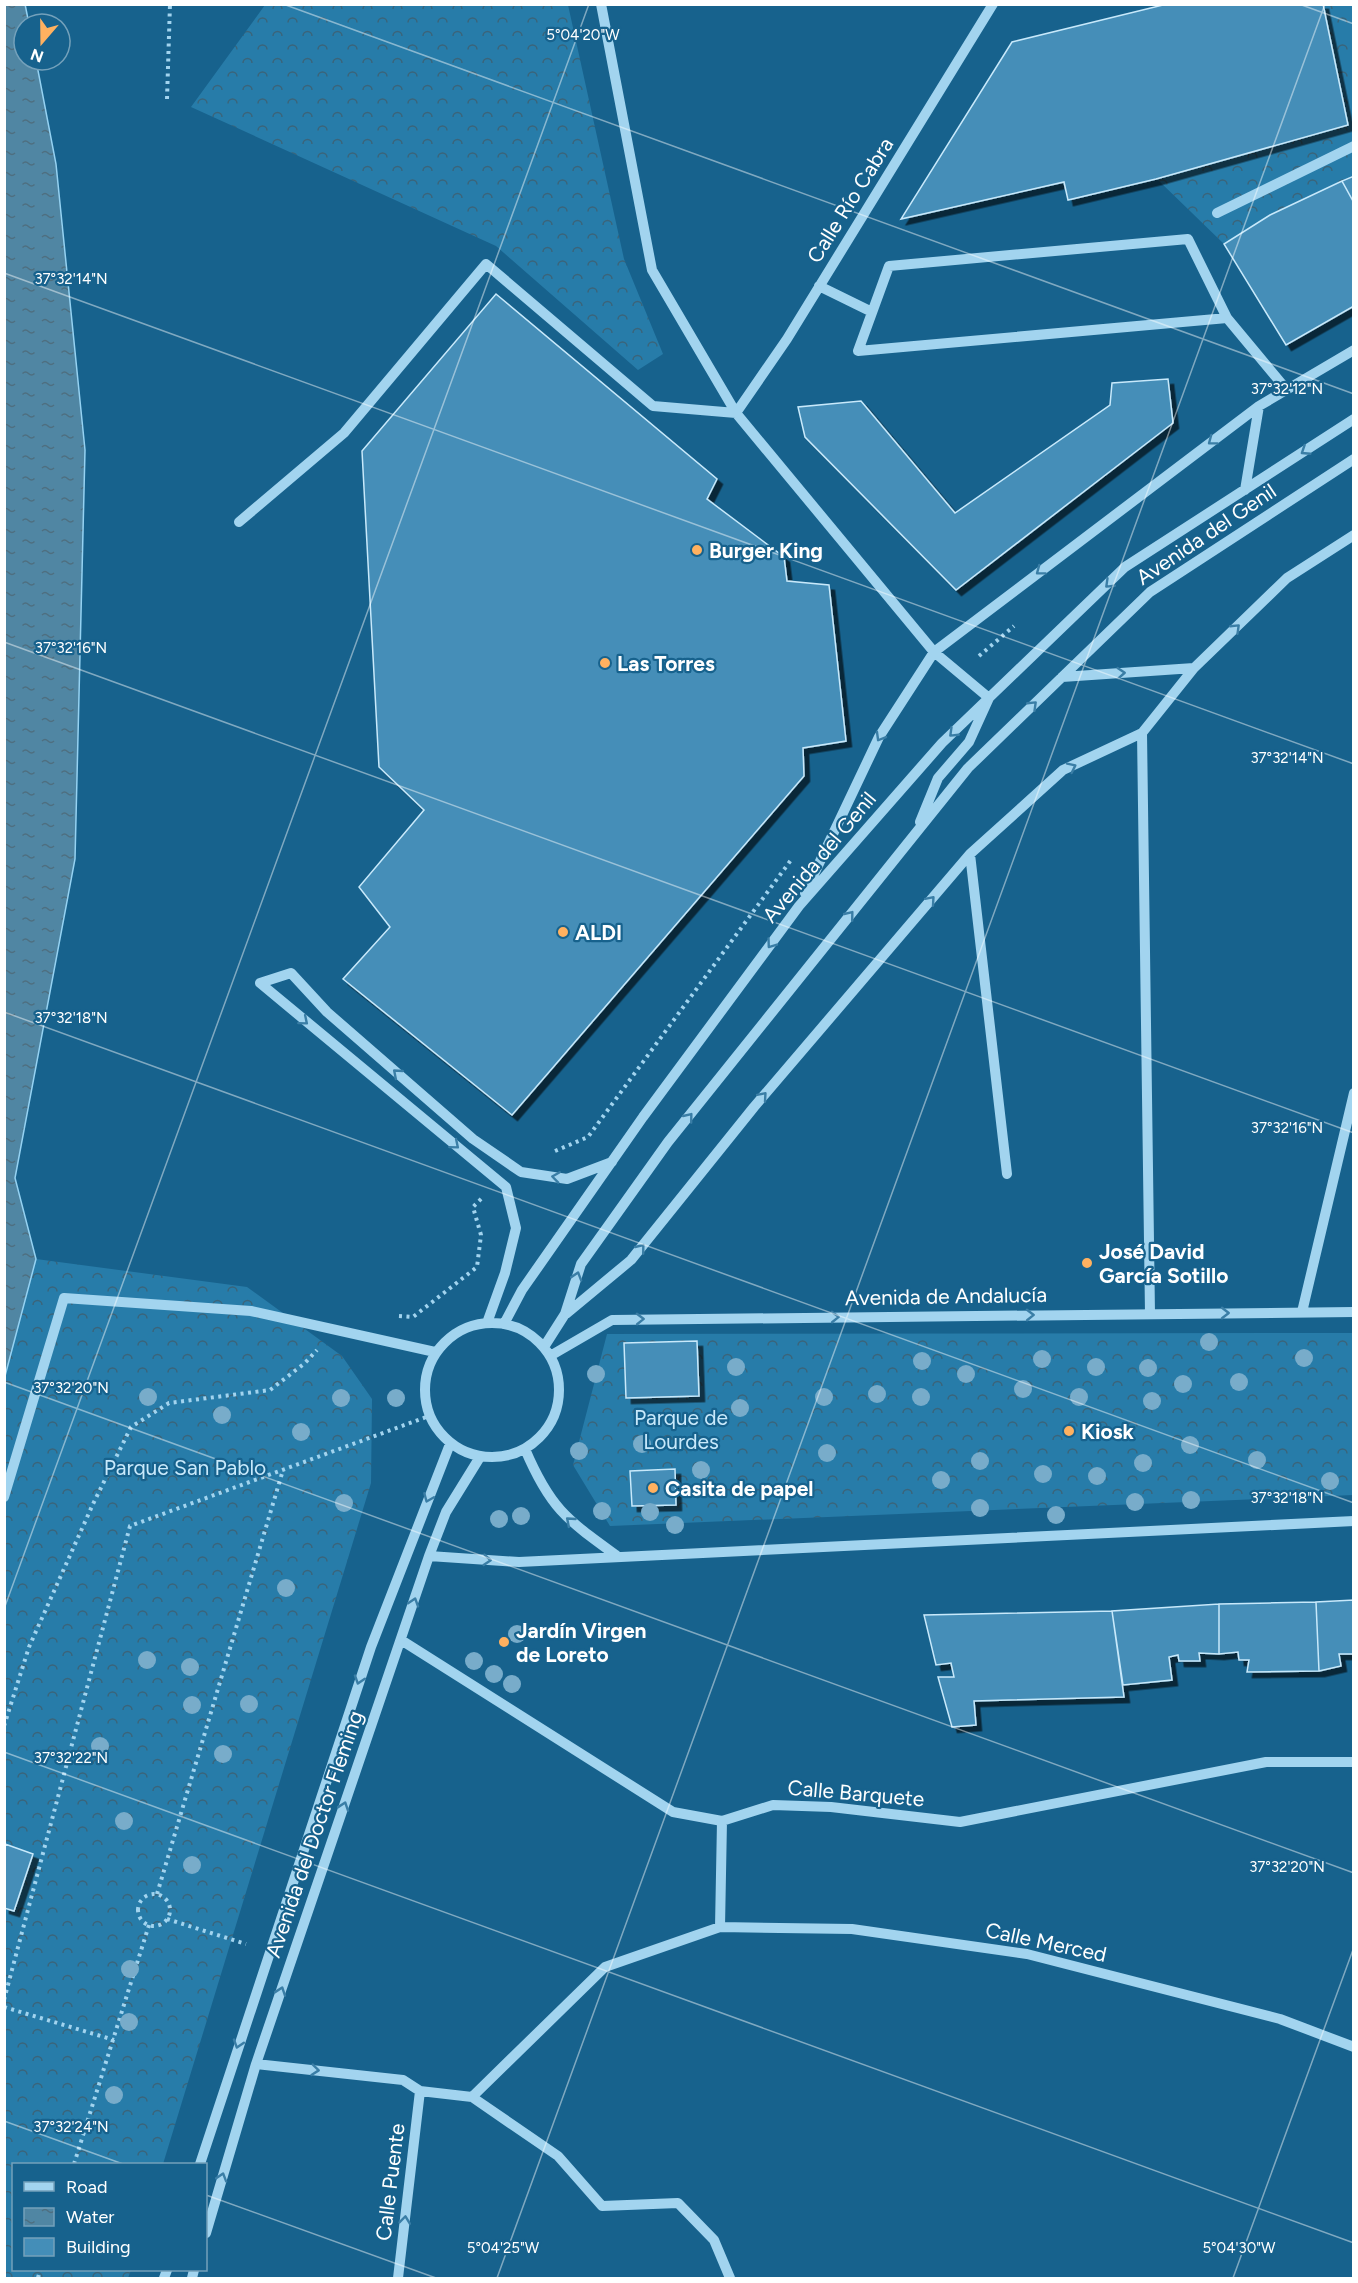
<svg xmlns="http://www.w3.org/2000/svg" width="1358" height="2283" font-family="Figtree,sans-serif">
	<defs>
		<pattern id="forest-crowns" width="20" height="18" patternUnits="userSpaceOnUse" patternTransform="scale(1.5)"><rect width="20" height="18" fill="#277ca9"/><path d="M2 6a3 3 0 1 1 6 0M12 15a3 3 0 1 1 6 0" fill="none" stroke="#3a647a"/></pattern>
		<pattern id="water-ripples" width="26" height="14" patternUnits="userSpaceOnUse" patternTransform="scale(1.5)"><rect width="26" height="14" fill="#5086a3"/><path d="M2 4q2-2 4 0t4 0M15 11q2-2 4 0t4 0" fill="none" stroke="#4e6f80"/></pattern>
		<filter id="shadow"><feDropShadow dx="5.5" dy="5.5" stdDeviation="0" flood-color="#0009"/></filter>
	</defs>
	<rect width="100%" height="100%" fill="#17628d"/>
	<path fill="url(#forest-crowns)" d="M265,5H568L624,259L663,354L638,370L496,246L191,107Z
		M1323,5H1353V176L1270,215L1224,244L1157,179L1348,125Z
		M36,1259L247,1287L342,1356L372,1399L371,1483L163,2164H14V2270H131L128,2278H5V1376Z
		M1353,1333V1495L610,1526L573,1465L607,1334Z"/>
	<path fill="url(#water-ripples)" stroke="#95d2f2" stroke-width="1.5" d="M25,4L29,24H24V60H36L56,164L85,450L75,859L15,1178L36,1259L5,1376L4,5Z"/>
	<path fill="#448eb8" stroke="#c8e9fb" stroke-width="1.5" filter="url(#shadow)" d="M1167,4H1323L1348,125L1156,179L1068,200L1064,182L901,219L1012,42Z
		M1354,176V203L1342,181Z
		M1342,181L1354,203V306L1286,345L1224,244L1270,215Z
		M496,294L717,479L707,499L784,557L787,581L829,585L846,741L803,748L804,776L512,1115L343,979L390,927L359,887L424,810L379,767L362,451Z
		M1168,379L1173,423L956,590L805,437L798,407L861,401L955,513L1110,405L1112,383Z
		M697,1341L699,1396L626,1398L624,1343Z
		M675,1469L676,1505L632,1506L630,1471Z
		M1354,1600V1654H1339L1341,1666L1319,1671L1316,1602Z
		M1316,1602L1319,1671L1247,1672L1249,1660H1239L1238,1652L1219,1654V1604Z
		M1219,1604V1654L1199,1653L1200,1661H1179L1178,1655L1169,1657L1172,1680L1123,1685L1112,1611Z
		M1112,1611L1124,1697L974,1701L976,1725L952,1727L938,1677H954L951,1663L936,1665L924,1615Z
		M5,1844L33,1854L14,1911L4,1908Z"/>
	<g fill="none" stroke-linecap="round" stroke-linejoin="round">
		<path stroke="#a2d4ef" stroke-width="4" stroke-dasharray="3 4.5" stroke-linecap="butt" d="M167,99L170,4
			M979,656L1014,626
			M555,1151L588,1137L791,860
			M399,1316L413,1317L477,1267L481,1235L473,1207L482,1198
			M4,1726L29,1647L93,1504L131,1427L169,1403L270,1390L305,1363L317,1350
			M157,1894L283,1470
			M138 1910a16 16 0 1 1 32 0a16 16 0 1 1-32 0Z
			M167,1919L246,1944
			M4,2000L130,1526L429,1416
			M4,2007L114,2040
			M74,2164L149,1925
			M38,2278L40,2270"/>
		<path stroke="#a2d4ef" stroke-width="10" d="M601,4L652,270L736,413L934,652L989,698L969,742L938,778L920,822
			M1217,213L1354,146
			M819,286L872,312
			M1227,318L858,351L889,266L1188,239L1227,318L1286,389
			M1245,490L1259,406
			M239,522L344,433L486,264L653,406L736,413L787,339L993,4
			M1062,677L1194,668
			M970,854L1007,1174
			M805,893L879,737L934,652L1259,406L1354,350
			M260,983L506,1187L516,1228L505,1273L487,1323
			M260,983L291,973L327,1012L473,1139L521,1172L567,1179L612,1162
			M1302,1312L1354,1093
			M566,1314L631,1260L754,1107L970,854L1063,770L1142,733
			M1150,1314L1142,733L1194,668L1287,578L1354,535
			M425 1390a67 67 0 1 1 134 0a67 67 0 1 1-134 0Z
			M504,1324L522,1290L643,1117L799,906L942,743L1125,567L1354,419
			M544,1347L565,1314L581,1264L668,1142L968,768L1150,592L1354,459
			M550,1356L612,1320L1354,1312
			M525,1449C550,1508 566,1519 617,1556
			M4,1497L64,1298L251,1311L435,1352
			M429,1556L519,1562L1354,1521
			M401,1640L673,1812L722,1821L773,1805L831,1807L960,1822L1266,1762H1354
			M720,1927L722,1821
			M256,2064L403,2080L420,2091L472,2097L558,2156L602,2206L678,2203L714,2240L730,2278
			M472,2097L605,1967L720,1927L852,1929L1027,1954L1280,2019L1354,2047
			M200,2164L371,1647L450,1444
			M206,2233L256,2064L429,1556L446,1512L480,1457
			M164,2278L167,2270
			M192,2278L194,2270
			M398,2278L420,2091"/>
	</g>
	<g fill="#78acca">
		<circle cx="1209" cy="1342" r="9"/>
		<circle cx="1304" cy="1358" r="9"/>
		<circle cx="1042" cy="1359" r="9"/>
		<circle cx="922" cy="1361" r="9"/>
		<circle cx="736" cy="1367" r="9"/>
		<circle cx="1096" cy="1367" r="9"/>
		<circle cx="1148" cy="1368" r="9"/>
		<circle cx="596" cy="1374" r="9"/>
		<circle cx="966" cy="1374" r="9"/>
		<circle cx="1239" cy="1382" r="9"/>
		<circle cx="1183" cy="1384" r="9"/>
		<circle cx="1023" cy="1389" r="9"/>
		<circle cx="877" cy="1394" r="9"/>
		<circle cx="148" cy="1397" r="9"/>
		<circle cx="824" cy="1397" r="9"/>
		<circle cx="921" cy="1397" r="9"/>
		<circle cx="1079" cy="1397" r="9"/>
		<circle cx="341" cy="1398" r="9"/>
		<circle cx="396" cy="1398" r="9"/>
		<circle cx="1152" cy="1401" r="9"/>
		<circle cx="740" cy="1408" r="9"/>
		<circle cx="222" cy="1415" r="9"/>
		<circle cx="301" cy="1432" r="9"/>
		<circle cx="642" cy="1444" r="9"/>
		<circle cx="1190" cy="1445" r="9"/>
		<circle cx="579" cy="1451" r="9"/>
		<circle cx="827" cy="1453" r="9"/>
		<circle cx="1257" cy="1460" r="9"/>
		<circle cx="980" cy="1461" r="9"/>
		<circle cx="1143" cy="1463" r="9"/>
		<circle cx="701" cy="1470" r="9"/>
		<circle cx="1043" cy="1474" r="9"/>
		<circle cx="1097" cy="1476" r="9"/>
		<circle cx="941" cy="1480" r="9"/>
		<circle cx="1330" cy="1481" r="9"/>
		<circle cx="1191" cy="1500" r="9"/>
		<circle cx="1135" cy="1502" r="9"/>
		<circle cx="344" cy="1503" r="9"/>
		<circle cx="980" cy="1508" r="9"/>
		<circle cx="602" cy="1511" r="9"/>
		<circle cx="650" cy="1512" r="9"/>
		<circle cx="1056" cy="1515" r="9"/>
		<circle cx="521" cy="1516" r="9"/>
		<circle cx="499" cy="1519" r="9"/>
		<circle cx="675" cy="1525" r="9"/>
		<circle cx="286" cy="1588" r="9"/>
		<circle cx="517" cy="1634" r="9"/>
		<circle cx="147" cy="1660" r="9"/>
		<circle cx="474" cy="1661" r="9"/>
		<circle cx="190" cy="1667" r="9"/>
		<circle cx="494" cy="1674" r="9"/>
		<circle cx="512" cy="1684" r="9"/>
		<circle cx="249" cy="1704" r="9"/>
		<circle cx="192" cy="1705" r="9"/>
		<circle cx="100" cy="1746" r="9"/>
		<circle cx="223" cy="1754" r="9"/>
		<circle cx="124" cy="1821" r="9"/>
		<circle cx="192" cy="1865" r="9"/>
		<circle cx="130" cy="1969" r="9"/>
		<circle cx="129" cy="2022" r="9"/>
		<circle cx="114" cy="2095" r="9"/>
	</g>
	<defs><path id="oneway-chevron" d="M-2-3.5L2.5 0L-2 3.5" fill="none" stroke-width="1.6" stroke-linecap="round" stroke-linejoin="round" transform="scale(1.5)"/></defs>
	<g stroke="#3a7ea6">
		<use href="#oneway-chevron" transform="translate(1212 441) rotate(143)"/>
		<use href="#oneway-chevron" transform="translate(1305 451) rotate(147)"/>
		<use href="#oneway-chevron" transform="translate(1040 571) rotate(143)"/>
		<use href="#oneway-chevron" transform="translate(1109 584) rotate(136)"/>
		<use href="#oneway-chevron" transform="translate(1236 628) rotate(-44)"/>
		<use href="#oneway-chevron" transform="translate(1121 673) rotate(-4)"/>
		<use href="#oneway-chevron" transform="translate(1033 705) rotate(-44)"/>
		<use href="#oneway-chevron" transform="translate(953 733) rotate(136)"/>
		<use href="#oneway-chevron" transform="translate(880 737) rotate(120)"/>
		<use href="#oneway-chevron" transform="translate(1072 767) rotate(-26)"/>
		<use href="#oneway-chevron" transform="translate(931 900) rotate(-49)"/>
		<use href="#oneway-chevron" transform="translate(850 915) rotate(-51)"/>
		<use href="#oneway-chevron" transform="translate(771 944) rotate(126)"/>
		<use href="#oneway-chevron" transform="translate(304 1021) rotate(40)"/>
		<use href="#oneway-chevron" transform="translate(397 1073) rotate(-139)"/>
		<use href="#oneway-chevron" transform="translate(763 1096) rotate(-49)"/>
		<use href="#oneway-chevron" transform="translate(689 1117) rotate(-51)"/>
		<use href="#oneway-chevron" transform="translate(455 1145) rotate(40)"/>
		<use href="#oneway-chevron" transform="translate(556 1177) rotate(-172)"/>
		<use href="#oneway-chevron" transform="translate(641 1248) rotate(-51)"/>
		<use href="#oneway-chevron" transform="translate(577 1276) rotate(-73)"/>
		<use href="#oneway-chevron" transform="translate(1225 1313)"/>
		<use href="#oneway-chevron" transform="translate(1030 1315) rotate(-1)"/>
		<use href="#oneway-chevron" transform="translate(835 1317) rotate(-1)"/>
		<use href="#oneway-chevron" transform="translate(640 1319) rotate(-1)"/>
		<use href="#oneway-chevron" transform="translate(428 1498) rotate(113)"/>
		<use href="#oneway-chevron" transform="translate(570 1521) rotate(-139)"/>
		<use href="#oneway-chevron" transform="translate(487 1560) rotate(4)"/>
		<use href="#oneway-chevron" transform="translate(414 1602) rotate(-72)"/>
		<use href="#oneway-chevron" transform="translate(359 1680) rotate(108)"/>
		<use href="#oneway-chevron" transform="translate(344 1806) rotate(-71)"/>
		<use href="#oneway-chevron" transform="translate(281 1991) rotate(-71)"/>
		<use href="#oneway-chevron" transform="translate(238 2044) rotate(108)"/>
		<use href="#oneway-chevron" transform="translate(315 2070) rotate(6)"/>
		<use href="#oneway-chevron" transform="translate(222 2177) rotate(-73)"/>
		<use href="#oneway-chevron" transform="translate(405 2220) rotate(-83)"/>
	</g>
	<path fill="none" stroke="#fff" stroke-width="1.5" stroke-opacity="0.45" d="M283,4L1354,394M1299,4L1354,24M4,273L1354,764M4,642L1354,1133M4,1012L1354,1503M4,1382L1354,1873M4,1609L589,4M4,1752L1354,2243M4,2121L123,2164M206,2195L436,2278M497,2278L1325,4M1233,2278L1354,1947"/>
	<g fill="#ffb160" stroke="#17628d" stroke-width="2">
		<circle cx="697" cy="550" r="6"/>
		<circle cx="605" cy="663" r="6"/>
		<circle cx="563" cy="932" r="6"/>
		<circle cx="1087" cy="1263" r="6"/>
		<circle cx="1069" cy="1431" r="6"/>
		<circle cx="653" cy="1488" r="6"/>
		<circle cx="504" cy="1642" r="6"/>
	</g>
	<g text-anchor="middle" dominant-baseline="central" stroke-width="4.5" stroke-linejoin="round" paint-order="stroke">
		<g font-size="21" fill="#fff" stroke="#17628d">
			<text transform="translate(850 200) rotate(-58)">Calle Río Cabra</text>
			<text transform="translate(1206 534) rotate(-34)">Avenida del Genil</text>
			<text transform="translate(819 857) rotate(-50)">Avenida del Genil</text>
			<text transform="translate(946 1296) rotate(-1)">Avenida de Andalucía</text>
			<text transform="translate(856 1793) rotate(5)">Calle Barquete</text>
			<text transform="translate(314 1834) rotate(-71)">Avenida del Doctor Fleming</text>
			<text transform="translate(1046 1942) rotate(12)">Calle Merced</text>
			<text transform="translate(390 2182) rotate(-83)">Calle Puente</text>
		</g>
		<g font-size="21" font-weight="bold" fill="#fff" stroke="#17628d" text-anchor="start">
			<text x="709" y="550">Burger King</text>
			<text x="617" y="663">Las Torres</text>
			<text x="575" y="932">ALDI</text>
			<text x="1099" y="1251">José David<tspan x="1099" dy="24">García Sotillo</tspan></text>
			<text x="1081" y="1431">Kiosk</text>
			<text x="665" y="1488">Casita de papel</text>
			<text x="516" y="1630">Jardín Virgen<tspan x="516" dy="24">de Loreto</tspan></text>
		</g>
		<g font-size="21" fill="#c8e9fb" stroke="#17628d">
			<text x="681" y="1417">Parque de<tspan x="681" dy="24">Lourdes</tspan></text>
			<text x="185" y="1467">Parque San Pablo</text>
		</g>
	</g>
	<g font-size="15" text-anchor="middle" fill="#fff" stroke="#17628d" stroke-width="4.5" stroke-linejoin="round" paint-order="stroke">
		<text x="583" y="40">5°04'20"W</text>
		<text x="71" y="284">37°32'14"N</text>
		<text x="1287" y="394">37°32'12"N</text>
		<text x="71" y="653">37°32'16"N</text>
		<text x="1287" y="763">37°32'14"N</text>
		<text x="71" y="1023">37°32'18"N</text>
		<text x="1287" y="1133">37°32'16"N</text>
		<text x="71" y="1393">37°32'20"N</text>
		<text x="1287" y="1503">37°32'18"N</text>
		<text x="71" y="1763">37°32'22"N</text>
		<text x="1287" y="1872">37°32'20"N</text>
		<text x="71" y="2132">37°32'24"N</text>
		<text x="503" y="2253">5°04'25"W</text>
		<text x="1239" y="2253">5°04'30"W</text>
	</g>
	<rect width="1358" height="2283" fill="none" stroke="#ffffff" stroke-width="12"/>
	<rect x="12" y="2163" width="195" height="108" fill="#17628d" stroke="#74a1bb" stroke-width="1.5"/>
	<rect x="24" y="2182" width="30" height="9" fill="#a2d4ef" stroke="#74a1bb" stroke-width="1.5"/>
	<text x="66" y="2193" font-size="18" fill="#ffffff">Road</text>
	<rect x="24" y="2208" width="30" height="18" fill="url(#water-ripples)" stroke="#74a1bb" stroke-width="1.5"/>
	<text x="66" y="2223" font-size="18" fill="#ffffff">Water</text>
	<rect x="24" y="2238" width="30" height="18" fill="#448eb8" stroke="#74a1bb" stroke-width="1.5"/>
	<text x="66" y="2253" font-size="18" fill="#ffffff">Building</text>
	<g transform="translate(42 42) rotate(200)"><circle r="28" fill="#17628d" stroke="#74a1bb" stroke-width="1.5"/>
	<path d="M0-4.5L10 22L0 15L-10 22Z" fill="#ffb160"/>
	<text y="-9" font-size="16" font-weight="bold" text-anchor="middle" fill="#ffffff">N</text>
	</g>
</svg>
